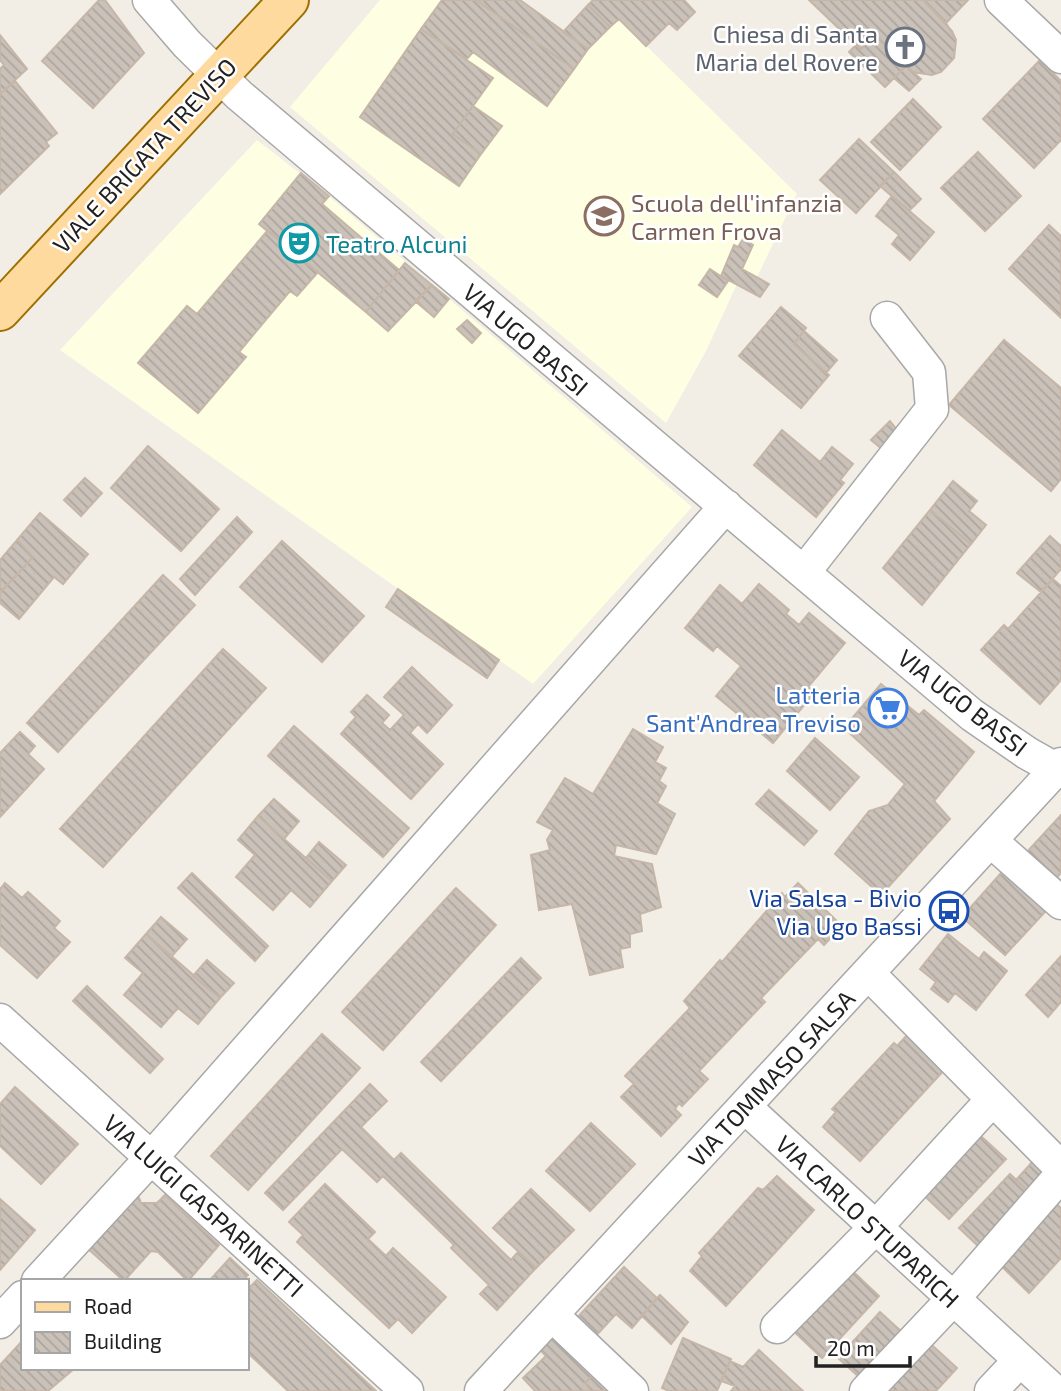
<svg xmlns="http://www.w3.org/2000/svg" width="1061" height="1391" font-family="'Exo 2',sans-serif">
	<defs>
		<pattern id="building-back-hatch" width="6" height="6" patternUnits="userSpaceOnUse" patternTransform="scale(1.75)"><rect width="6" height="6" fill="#cac1b9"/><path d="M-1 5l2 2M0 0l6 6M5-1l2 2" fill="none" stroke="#ada69f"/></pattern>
	</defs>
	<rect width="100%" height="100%" fill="#f2eee6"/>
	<path fill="#feffe2" d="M380,0H520L588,49L619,19L797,194L757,277L742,269L753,245L743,239L738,247L737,284L706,351L666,423L290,107Z
		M257,140L329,196L692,507L533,684L60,350Z"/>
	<path fill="url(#building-back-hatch)" stroke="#c5b6a7" stroke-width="2" d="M99,0H105L144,53L93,108L42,61Z
		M442,0H476L574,69L547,106L473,52L467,59L421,29Z
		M476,0H520L588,49L574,69Z
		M593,0H684L695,12L677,30L669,23L646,46L619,19L610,27L588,5Z
		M809,0H968L946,23L956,40L954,58L941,72L932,75L913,72L921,79L909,91L894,78L885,87L849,52L856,45Z
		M809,0H923L952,31L956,40L954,58L941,72L932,75L913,72L875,34L861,49Z
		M923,0H968L946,23Z
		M588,5L610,27L588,49L563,32Z
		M421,29L493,78L453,134L481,154L459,186L360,117Z
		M875,34L906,66L885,87L849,52L856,45L861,49Z
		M0,35L27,69L0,94V69L4,65L0,60Z
		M1040,60L1061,81V140L1034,168L983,119Z
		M906,66L921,79L909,91L894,78Z
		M15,81L57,133L46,142L49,146L0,194V94Z
		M913,99L941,127L900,170L871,142Z
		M473,106L502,126L481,154L453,134Z
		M859,139L894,172L856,213L820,180Z
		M978,152L1021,196L985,231L941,188Z
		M894,172L921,199L909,211L880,186Z
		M301,173L329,196L322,204L399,270L366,312L259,224Z
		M892,196L934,232L910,260L892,244L899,235L876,216Z
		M1049,225L1061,236V318L1009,269Z
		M268,230L318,272L297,296L290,291L239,352L246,357L198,413L138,363L187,306L197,314Z
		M743,239L753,245L742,269L769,284L760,297L721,276L734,245L738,247Z
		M405,263L432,285L388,331L366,312Z
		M710,269L728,281L717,297L699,285Z
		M432,285L449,299L434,317L415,301Z
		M781,307L806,328L794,344L829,375L801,408L739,356Z
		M467,320L481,333L472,343L457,329Z
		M804,331L837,360L826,373L794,344Z
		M1004,340L1061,388V479L1051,491L949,405Z
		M890,421L897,430L882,449L871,440Z
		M782,430L820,462L832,447L853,464L840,480L844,483L816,517L754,465Z
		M148,446L219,509L181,551L111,488Z
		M85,478L102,493L81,516L64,500Z
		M953,481L977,501L969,511L986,525L971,544L930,510Z
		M930,510L971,544L922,605L883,568Z
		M40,513L88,554L63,584L54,577L19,619L0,603V593L33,557L17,540Z
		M237,517L252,532L195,595L180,579Z
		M1050,536L1061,546V569L1041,592L1017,573Z
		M17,540L33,557L0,593V560Z
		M282,541L364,616L322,662L240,587Z
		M163,575L195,605L58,752L27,723Z
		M1053,579L1061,586V680L1040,704L981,650L1004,625L1008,629Z
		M759,584L789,610L786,614L799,625L809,613L845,643L808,687L815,692L773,743L716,696L741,666L717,646L713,651L685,628L720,585L742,604Z
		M398,589L499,660L487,678L386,607Z
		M223,649L266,688L103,867L60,829Z
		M412,667L452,705L427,733L418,724L410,733L443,764L411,799L341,734L356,717L351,712L367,695L389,715L382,723L390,730L404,715L384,697Z
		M881,684L919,715L924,710L974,752L934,801L950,819L881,895L835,854L869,811L888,805L905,784L844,728Z
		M294,726L409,828L383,857L268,756Z
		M633,729L663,747L655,762L666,768L659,781L666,786L657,803L675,814L656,854L616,845L614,856L652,864L661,907L640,914L642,931L630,934V947L620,949L623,967L590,975L572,904L539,910L531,855L550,850L547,840L553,830L537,822L565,778L593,794Z
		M20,732L35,746L28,754L44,769L0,817V753Z
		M815,738L859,777L830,810L787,771Z
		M769,790L817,831L804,845L756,804Z
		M274,799L299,821L284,839L258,816Z
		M1061,815V873L1055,879L1026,853Z
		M258,816L332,881L310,907L291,890L273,910L236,877L255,855L238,840Z
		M319,842L346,865L332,881L306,858Z
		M1002,872L1017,885L1021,883L1047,902L1042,908L1045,912L1005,955L962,917Z
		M192,873L268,946L255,961L178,888Z
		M5,883L22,898L28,892L60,921L54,928L70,942L37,978L0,945V889Z
		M798,883L842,926L824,945L818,939L761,998L765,1002L699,1071L708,1079L682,1106L679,1103L675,1109L681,1115L661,1136L621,1097L634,1084L625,1076L690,1008L684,1001L720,960L722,962L782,893L785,897Z
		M456,888L496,925L383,1050L342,1012Z
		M161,917L187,939L171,957L146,934Z
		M146,934L220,998L198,1024L178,1008L161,1027L124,995L143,973L125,958Z
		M948,934L979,959L984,952L1007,971L976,1010L955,993L948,1002L931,989L936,982L920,969Z
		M1061,956V1002L1048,1017L1026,995Z
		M521,958L541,978L441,1081L421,1062Z
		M207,960L234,983L220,998L193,976Z
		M87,986L163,1059L150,1073L73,1001Z
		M910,1032L947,1067L860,1161L823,1127L836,1112L832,1109L894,1043L897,1046Z
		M322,1034L360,1068L248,1190L211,1156Z
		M370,1084L387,1101L361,1127L394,1160L401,1153L511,1260L518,1252L536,1268L497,1310L480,1294L489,1285L451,1248L454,1245L383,1176L377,1182L342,1149L283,1210L265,1193Z
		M15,1087L78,1144L41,1184L0,1146V1104Z
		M591,1123L635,1164L590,1211L546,1171Z
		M971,1127L1006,1159L949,1219L914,1186Z
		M1034,1160L1047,1171L1028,1191L1016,1180Z
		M1010,1174L1028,1191L979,1247L959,1228Z
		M777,1176L814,1210L726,1306L690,1271L702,1256L699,1253L758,1188L763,1190Z
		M325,1184L375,1232L368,1239L386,1256L393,1248L446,1297L412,1333L398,1319L389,1328L297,1242L303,1235L289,1222Z
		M531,1189L574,1230L536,1268L493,1228Z
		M138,1195L141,1203H157L165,1195L219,1245L188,1281L158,1252L151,1251L124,1281L87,1248Z
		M1048,1196L1061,1208V1258L1029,1293L993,1258Z
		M0,1199L35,1230L0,1270Z
		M230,1258L248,1275L242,1281H209Z
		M844,1263L879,1296L822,1358L787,1325Z
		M624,1267L657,1298L632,1328L616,1314L593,1339L575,1320Z
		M257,1280L376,1391H288L247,1352V1290Z
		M660,1295L688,1322L671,1344L642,1316Z
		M880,1312L901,1331L859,1377L838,1358Z
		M558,1330L598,1370L585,1383L591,1391H535L523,1378L546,1356L539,1349Z
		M922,1336L957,1368L936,1391H871Z
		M683,1338L731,1359L717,1391H669L662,1388Z
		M23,1340V1368H75L48,1391H0V1365Z
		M759,1350L803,1391H731L735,1386L721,1381L730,1361L743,1367Z
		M598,1370L617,1391H591L585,1383Z"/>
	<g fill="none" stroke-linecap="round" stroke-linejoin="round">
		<defs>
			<path id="minor" d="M149,0L187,44L239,95L972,715L1027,753L1061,772
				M1001,0L1061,57
				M804,572L932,409L929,372L887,318
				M991,841L1061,903
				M868,973L1061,1168
				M0,1020L407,1391
				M745,1107L1054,1391
				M38,1281L152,1157L726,506
				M552,1315L632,1391
				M0,1322L23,1297
				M777,1327L875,1228L992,1100
				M481,1391L1061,764
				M866,1391L953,1299L1061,1175
				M991,1391L1020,1360"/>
			<path id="major" d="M0,311L289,0"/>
		</defs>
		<use href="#minor" stroke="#a8a8a8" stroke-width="35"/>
		<use href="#major" stroke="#9d7000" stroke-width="42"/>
		<use href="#minor" stroke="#fff" stroke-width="32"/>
		<use href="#major" stroke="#ffda9e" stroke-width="38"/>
	</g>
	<defs>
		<symbol id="church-ring" viewBox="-11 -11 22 22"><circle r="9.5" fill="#fff" stroke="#6b7280" stroke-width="1.5"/><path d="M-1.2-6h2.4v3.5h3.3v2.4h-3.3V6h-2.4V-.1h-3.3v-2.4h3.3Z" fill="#6b7280"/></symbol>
		<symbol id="school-ring" viewBox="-11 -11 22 22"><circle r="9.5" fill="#fff" stroke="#8d6e63" stroke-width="1.5"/><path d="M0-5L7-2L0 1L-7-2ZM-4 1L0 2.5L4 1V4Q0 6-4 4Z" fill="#8d6e63"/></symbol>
		<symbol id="theatre-ring" viewBox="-11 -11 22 22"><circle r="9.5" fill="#fff" stroke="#0f9aa8" stroke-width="1.5"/><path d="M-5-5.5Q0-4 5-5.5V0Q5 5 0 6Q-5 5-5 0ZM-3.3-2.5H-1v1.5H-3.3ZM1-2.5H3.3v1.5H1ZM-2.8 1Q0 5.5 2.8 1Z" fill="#0f9aa8"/></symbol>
		<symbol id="supermarket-ring" viewBox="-11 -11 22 22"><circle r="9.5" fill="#fff" stroke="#3f7fe0" stroke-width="1.5"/><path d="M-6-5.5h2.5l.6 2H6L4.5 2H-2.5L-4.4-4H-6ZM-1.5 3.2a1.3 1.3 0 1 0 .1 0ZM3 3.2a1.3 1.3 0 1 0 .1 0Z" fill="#3f7fe0"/></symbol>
		<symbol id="bus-ring" viewBox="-11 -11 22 22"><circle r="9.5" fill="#fff" stroke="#1a4fb4" stroke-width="1.5"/><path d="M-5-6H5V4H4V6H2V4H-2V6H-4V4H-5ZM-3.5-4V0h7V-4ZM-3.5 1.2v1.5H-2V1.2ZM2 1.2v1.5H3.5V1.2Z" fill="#1a4fb4"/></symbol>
	</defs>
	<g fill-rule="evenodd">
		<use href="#church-ring" x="883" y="25" width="44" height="44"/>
		<use href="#school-ring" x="582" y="194" width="44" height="44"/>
		<use href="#theatre-ring" x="277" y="221" width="44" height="44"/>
		<use href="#supermarket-ring" x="866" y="686" width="44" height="44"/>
		<use href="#bus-ring" x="927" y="889" width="44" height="44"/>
	</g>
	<g text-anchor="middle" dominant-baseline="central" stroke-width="5" stroke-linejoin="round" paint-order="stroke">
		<g font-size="24" fill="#5b616d" stroke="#fff" text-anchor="end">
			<text x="878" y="33">Chiesa di Santa<tspan x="878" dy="28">Maria del Rovere</tspan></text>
		</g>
		<g font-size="24" fill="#212121" stroke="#fff">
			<text transform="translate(144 155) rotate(-47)">VIALE BRIGATA TREVISO</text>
			<text transform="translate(526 339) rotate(41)">VIA UGO BASSI</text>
			<text transform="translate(963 702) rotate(38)">VIA UGO BASSI</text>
			<text transform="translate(771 1078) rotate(-47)">VIA TOMMASO SALSA</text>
			<text transform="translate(204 1205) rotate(42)">VIA LUIGI GASPARINETTI</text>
			<text transform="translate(868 1221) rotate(43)">VIA CARLO STUPARICH</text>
		</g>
		<g font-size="24" fill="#785e54" stroke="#fff" text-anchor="start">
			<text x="631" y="202">Scuola dell'infanzia<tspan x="631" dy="28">Carmen Frova</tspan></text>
		</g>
		<g font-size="24" fill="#0d838f" stroke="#fff" text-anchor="start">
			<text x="326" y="243">Teatro Alcuni</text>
		</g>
		<g font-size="24" fill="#366cbe" stroke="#fff" text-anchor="end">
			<text x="861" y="694">Latteria<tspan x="861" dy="28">Sant'Andrea Treviso</tspan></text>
		</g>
		<g font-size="24" fill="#164399" stroke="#fff" text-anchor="end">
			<text x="922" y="897">Via Salsa - Bivio<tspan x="922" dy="28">Via Ugo Bassi</tspan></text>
		</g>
	</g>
	<rect x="21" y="1279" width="228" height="91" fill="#ffffff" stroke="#a6a6a6" stroke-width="2"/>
	<rect x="35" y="1302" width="35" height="10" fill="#ffda9e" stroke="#a6a6a6" stroke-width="2"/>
	<text x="84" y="1314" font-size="21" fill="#212121">Road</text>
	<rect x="35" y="1332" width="35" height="21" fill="url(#building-back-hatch)" stroke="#a6a6a6" stroke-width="2"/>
	<text x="84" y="1349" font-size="21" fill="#212121">Building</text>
	<path d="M816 1356v10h94v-10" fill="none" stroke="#212121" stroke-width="3.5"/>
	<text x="827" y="1356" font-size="21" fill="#212121" stroke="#ffffff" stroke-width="5" paint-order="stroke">20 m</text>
</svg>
